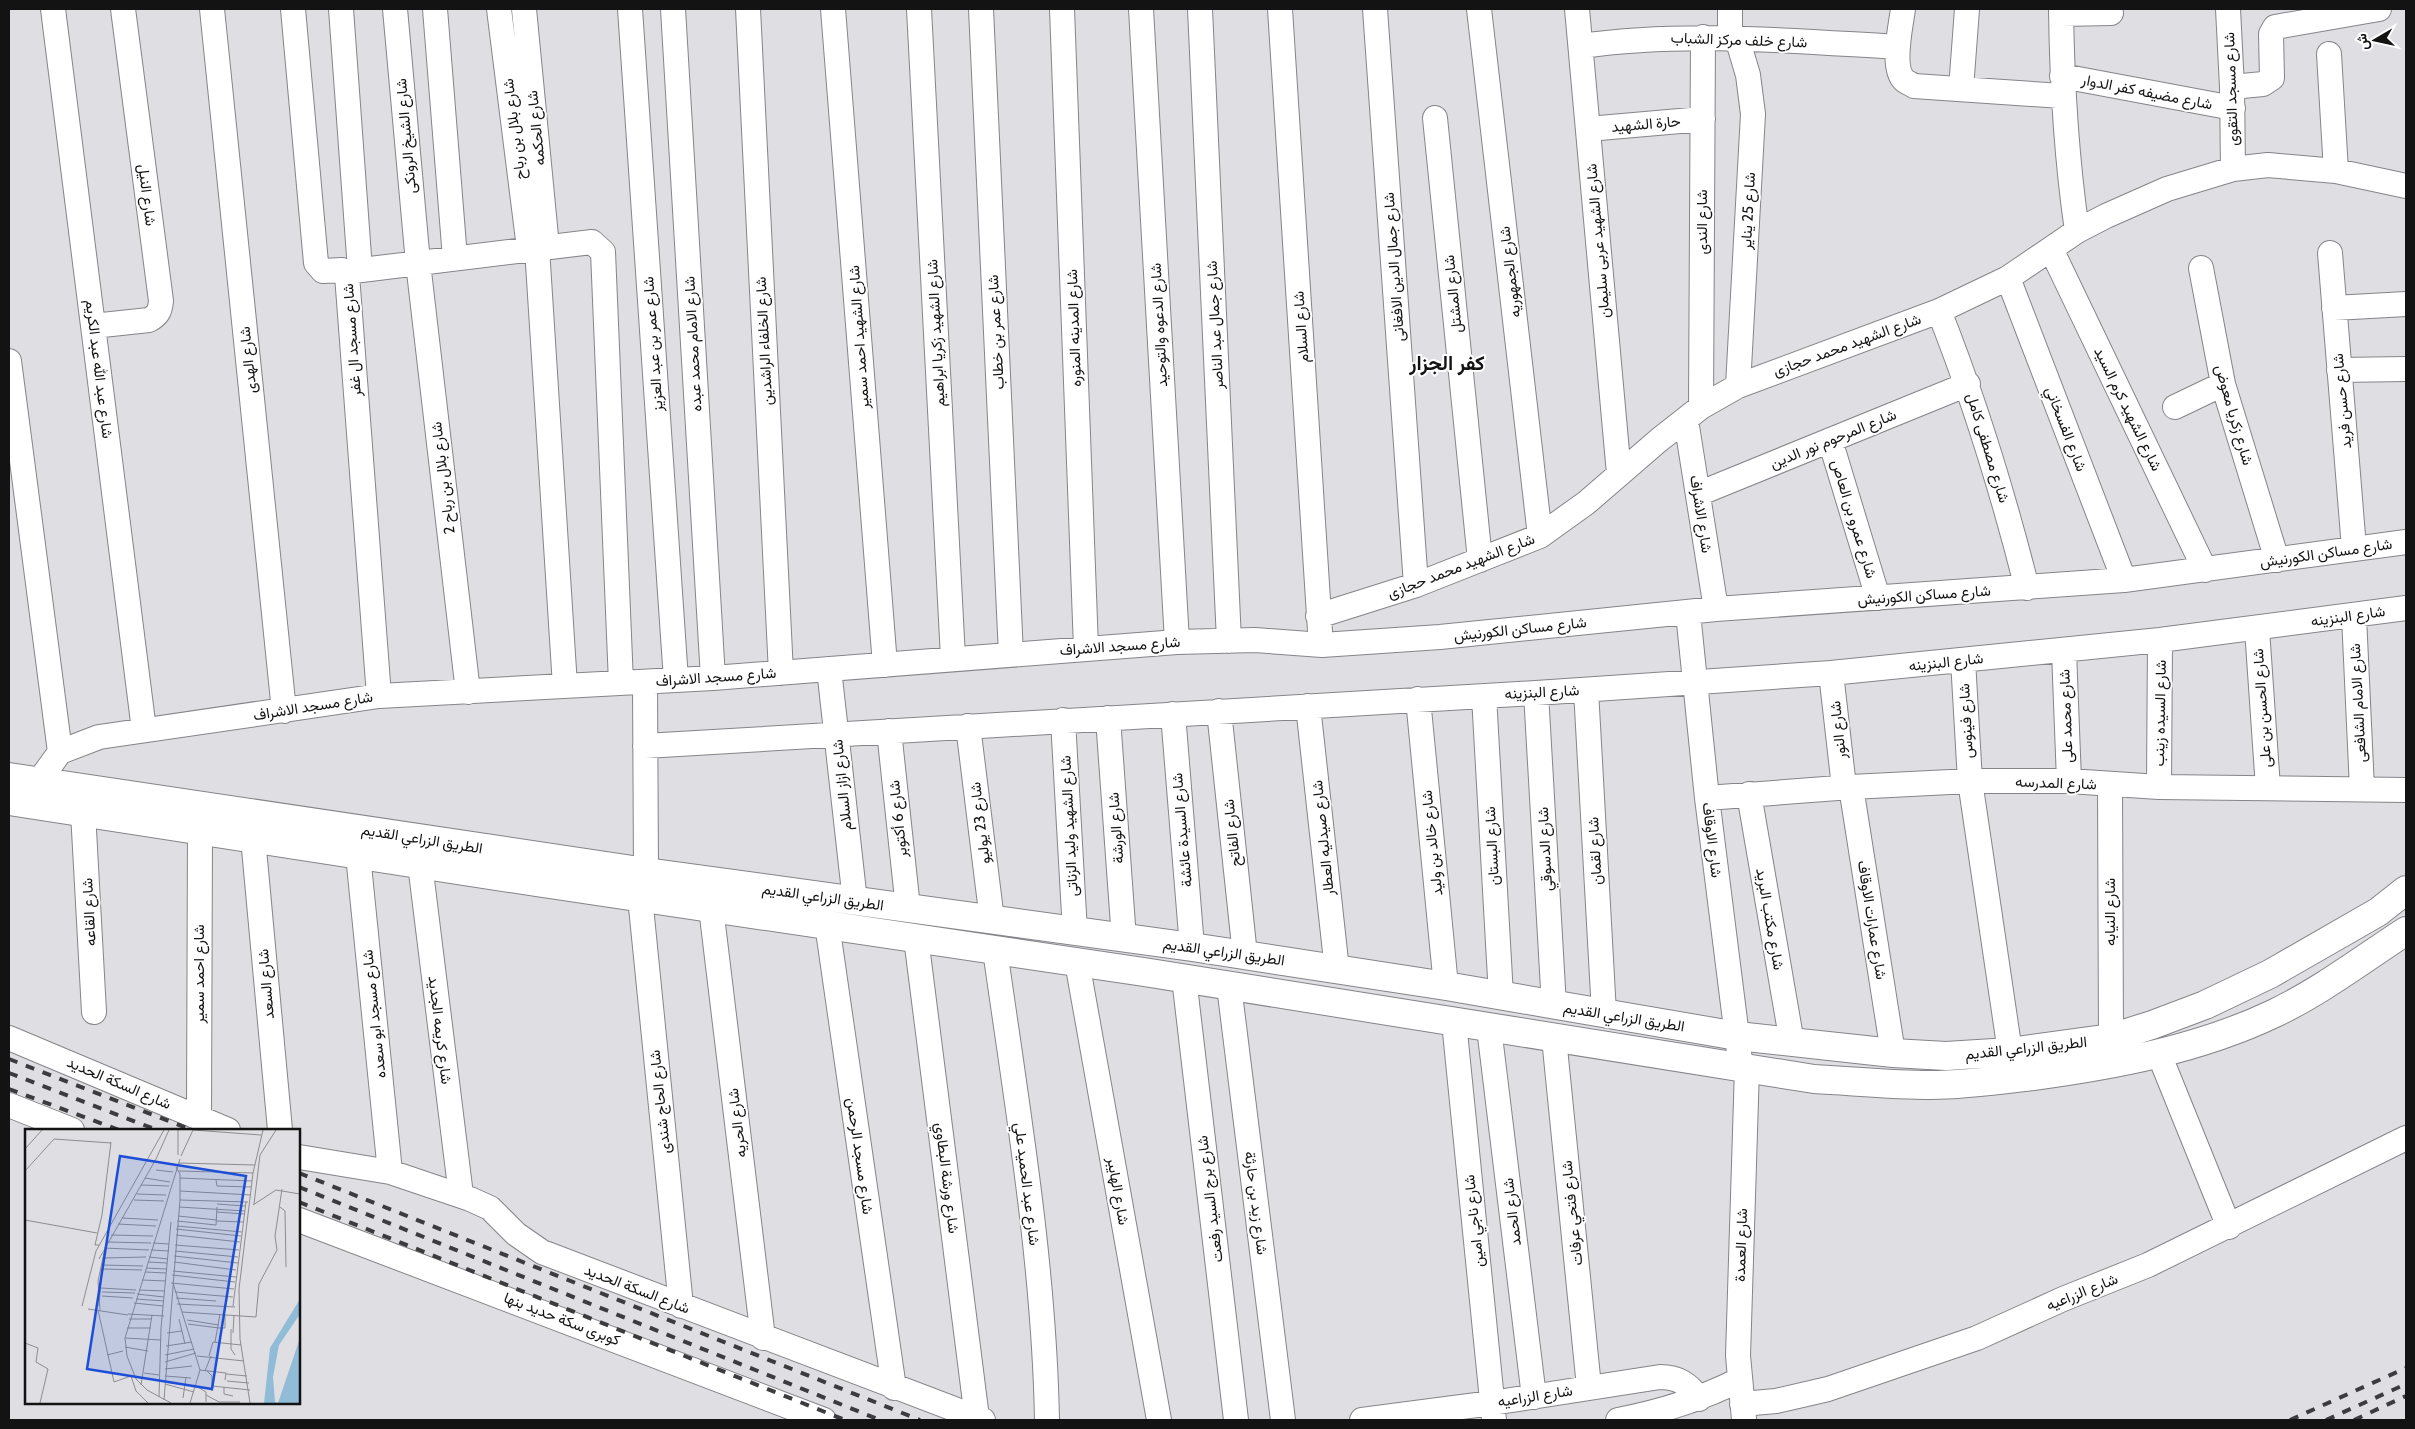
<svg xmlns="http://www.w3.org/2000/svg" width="2415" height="1429" font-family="Cabin,Vazirmatn,sans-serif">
	<rect width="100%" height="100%" fill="#dfdee3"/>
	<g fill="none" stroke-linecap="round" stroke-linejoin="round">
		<defs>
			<path id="minor" d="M53,9L144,730
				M212,9L284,711
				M293,9L316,263L323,271L342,270L347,275L379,696
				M341,9L360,270
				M395,9L418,263L468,692
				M435,9L455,258
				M499,9L529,248
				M524,9L547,247
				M630,9L676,680
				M673,9L713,678
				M748,9L781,673
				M833,9L885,665
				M919,9L953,658
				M981,9L1011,655
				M1062,9L1086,648
				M1141,9L1177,642
				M1200,9L1229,641
				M1280,9L1320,631
				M1375,9L1416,585
				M1479,9L1540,536
				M1577,9L1619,474
				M1730,9V38
				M1903,9C1901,25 1891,67 1904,80C1906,82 1911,84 1914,86L2062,96
				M2061,9C2062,86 2066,155 2077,231
				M2228,9L2232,87L2233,169
				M2061,14L2111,13
				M1737,38L1748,75L1753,114L1738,386
				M1581,46C1687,31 1792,41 1898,47
				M2329,54L2336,171
				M2062,76L2233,108
				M2232,87L2263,84L2272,78L2271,34L2275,27L2379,9
				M1961,89L1967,9
				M1435,118L1480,560
				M1588,129L1703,119
				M537,248L565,686
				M2051,249L2205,570
				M2330,253L2354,548
				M2201,268L2223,384L2277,560
				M345,272L592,242L603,252L621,683
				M2008,278L2124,580
				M2334,308L2406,304
				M1939,311C1975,402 2003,493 2027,588
				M93,326L149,320C158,315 160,311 161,301L123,9
				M9,361L60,752
				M2339,370L2406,369
				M1701,407L1703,37
				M2175,407L2223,384
				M1686,420L1716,609
				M1830,440L1878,598
				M1698,494L1968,384
				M1688,613L1707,798L1741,1068
				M1318,616L1416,585L1540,536L1586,503L1659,440L1701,407L1738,386L1939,311L2008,278L2077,231L2106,216L2167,189L2233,169L2268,165L2336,171L2406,186
				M2354,616L2362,789
				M2257,629L2268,788
				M2064,651L2069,781
				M1963,660L1970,781L2010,1052
				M829,669L855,901
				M1831,673L1844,787
				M645,682L646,872
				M1586,690L1604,1013
				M1536,693L1554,1006
				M1484,696L1501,996
				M1418,699L1446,986
				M1308,706L1337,970
				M1219,711L1245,955
				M1173,714L1192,947
				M1108,718L1124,939
				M1063,720L1075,932
				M968,726L992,920
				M889,731L908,908
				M645,746L1536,693L1831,673L2160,640L2406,608
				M2110,785L2111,1038
				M1851,787L1893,1053
				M2159,787L2160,640
				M1749,794L1792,1043
				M29,795L60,752L99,737L379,696L713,678L1177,642L1255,640L1322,645L1440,637L1716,609L2124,580L2406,542
				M1707,798L1851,787L1970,781H2069L2159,787L2406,790
				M83,812L94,1012
				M253,838L280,1130
				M358,855L390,1172
				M420,864L461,1195
				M640,897L681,1306
				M711,908L763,1338
				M827,924L894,1388
				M916,938L977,1418
				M995,950C1017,1106 1044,1262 1047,1420
				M1077,962L1159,1420
				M1184,978L1236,1420
				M1229,986L1283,1420
				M1454,1022L1494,1420
				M1489,1028L1534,1397
				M9,1038L228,1130
				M1554,1038L1589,1387
				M2159,1054L2229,1227
				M9,1105L72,1130
				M199,1117L200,830
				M299,1157L390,1172L470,1199L490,1208L516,1234L542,1252L983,1420
				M299,1220L824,1420
				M1742,1404L1776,1401L1828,1389L1977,1338L2063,1299L2148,1265L2406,1138
				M1744,1419L1738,1356L1747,1068
				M1362,1420L1492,1403L1660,1377C1678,1377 1689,1384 1699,1399
				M1618,1420C1661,1412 1699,1400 1739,1380"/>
			<path id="secondary" d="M9,777L646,872L1192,947L1446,986L1737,1036L1893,1053L1946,1056L2010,1052L2111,1038L2152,1025L2205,1005L2270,974L2378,912L2406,890
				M9,801L536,882L1144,972L1814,1079C1853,1081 1892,1085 1931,1085C1965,1085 2000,1080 2033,1076C2115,1065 2200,1049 2275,1013C2321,991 2363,959 2406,931"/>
		</defs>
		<use href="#minor" stroke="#858489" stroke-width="26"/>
		<use href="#secondary" stroke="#858489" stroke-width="30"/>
		<use href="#minor" stroke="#fff" stroke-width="24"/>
		<use href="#secondary" stroke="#fff" stroke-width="28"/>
		<path stroke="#3c3c3e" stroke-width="4" stroke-dasharray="9 9" stroke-linecap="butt" d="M9,1059L192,1130
			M9,1073L157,1130
			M9,1089L119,1130
			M299,1173L920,1420
			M299,1187L880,1420
			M299,1202L845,1420
			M2290,1420L2406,1368
			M2326,1420L2406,1384
			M2354,1420L2406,1396"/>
	</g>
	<g text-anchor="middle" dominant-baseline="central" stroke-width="4" stroke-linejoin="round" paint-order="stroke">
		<g font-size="15" fill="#131314" stroke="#fff">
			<text transform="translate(1739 40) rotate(2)">شارع خلف مركز الشباب</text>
			<text transform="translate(2231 89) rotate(-92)">شارع مسجد التقوى</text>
			<text transform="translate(2147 92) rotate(11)">شارع مضيفه كفر الدوار</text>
			<text transform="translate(1646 124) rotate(-5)">حارة الشهيد</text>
			<text transform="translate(536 128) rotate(-96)">شارع الحكمه</text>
			<text transform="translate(514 129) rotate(-97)">شارع بلال بن رباح</text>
			<text transform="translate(406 136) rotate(-95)">شارع الشيخ الرونكى</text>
			<text transform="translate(147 195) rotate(83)">شارع النيل</text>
			<text transform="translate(1748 211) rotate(-87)">شارع 25 يناير</text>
			<text transform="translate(1702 222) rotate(-90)">شارع الندى</text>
			<text transform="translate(1598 241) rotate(-95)">شارع الشهيد عربى سليمان</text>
			<text transform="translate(1394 267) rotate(-94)">شارع جمال الدين الافغانى</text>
			<text transform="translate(1510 272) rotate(-97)">شارع الجمهوريه</text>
			<text transform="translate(1453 294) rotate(-96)">شارع المشتل</text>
			<text transform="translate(1159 325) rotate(-93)">شارع الدعوه والتوحيد</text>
			<text transform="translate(1215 325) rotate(-93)">شارع جمال عبد الناصر</text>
			<text transform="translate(1301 327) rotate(-94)">شارع السلام</text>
			<text transform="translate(1074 328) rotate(-92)">شارع المدينه المنوره</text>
			<text transform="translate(996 332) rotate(-93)">شارع عمر بن خطاب</text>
			<text transform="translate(936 333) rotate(-93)">شارع الشهيد زكريا ابراهيم</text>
			<text transform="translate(859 337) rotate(-94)">شارع الشهيد احمد سمير</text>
			<text transform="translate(352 340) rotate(-94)">شارع مسجد ال غفر</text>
			<text transform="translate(764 341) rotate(-93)">شارع الخلفاء الراشدين</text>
			<text transform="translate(653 344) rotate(-94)">شارع عمر بن عبد العزيز</text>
			<text transform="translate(693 344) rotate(-93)">شارع الامام محمد عبده</text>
			<text transform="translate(1847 345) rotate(-20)">شارع الشهيد محمد حجازى</text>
			<text transform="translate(248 360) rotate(-96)">شارع الهدى</text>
			<text transform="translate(99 369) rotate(83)">شارع عبد الله عبد الكريم</text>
			<text transform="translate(2342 401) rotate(-95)">شارع حسن فريد</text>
			<text transform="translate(2128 409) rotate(64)">شارع الشهيد كرم السيد</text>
			<text transform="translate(2234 415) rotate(74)">شارع زكريا معوض</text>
			<text transform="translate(2066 429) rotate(69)">شارع الفسخاني</text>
			<text transform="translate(1833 439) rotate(-22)">شارع المرحوم نور الدين</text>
			<text transform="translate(1988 448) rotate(73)">شارع مصطفى كامل</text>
			<text transform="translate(443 478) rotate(-97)">شارع بلال بن رباح 2</text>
			<text transform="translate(1701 514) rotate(81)">شارع الاشراف</text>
			<text transform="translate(1854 519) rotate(73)">شارع عمرو بن العاص</text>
			<text transform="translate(2326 553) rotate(-8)">شارع مساكن الكورنيش</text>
			<text transform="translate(1461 566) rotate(-21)">شارع الشهيد محمد حجازى</text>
			<text transform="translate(1924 595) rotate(-4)">شارع مساكن الكورنيش</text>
			<text transform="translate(2348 616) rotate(-8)">شارع البنزينه</text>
			<text transform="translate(1520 629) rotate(-6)">شارع مساكن الكورنيش</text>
			<text transform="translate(1120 646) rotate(-4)">شارع مسجد الاشراف</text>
			<text transform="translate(1946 662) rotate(-6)">شارع البنزينه</text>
			<text transform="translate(716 677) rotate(-4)">شارع مسجد الاشراف</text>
			<text transform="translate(1542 692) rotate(-3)">شارع البنزينه</text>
			<text transform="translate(2358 703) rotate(-93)">شارع الامام الشافعى</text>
			<text transform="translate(313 706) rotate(-9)">شارع مسجد الاشراف</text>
			<text transform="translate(2262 708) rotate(-94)">شارع الحسن بن على</text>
			<text transform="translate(2160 713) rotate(-89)">شارع السيده زينب</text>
			<text transform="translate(2066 716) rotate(-92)">شارع محمد على</text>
			<text transform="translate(1966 721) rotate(-93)">شارع فينوس</text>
			<text transform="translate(1838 730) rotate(-96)">شارع النور</text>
			<text transform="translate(2056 783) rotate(2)">شارع المدرسه</text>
			<text transform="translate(842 785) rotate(-96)">شارع ازاز السلام</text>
			<text transform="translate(898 819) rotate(-96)">شارع 6 أكتوبر</text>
			<text transform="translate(980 823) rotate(-97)">شارع 23 يوليو</text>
			<text transform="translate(1069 826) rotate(-93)">شارع الشهيد وليد الزناتى</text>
			<text transform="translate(1116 828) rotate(-94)">شارع الورشة</text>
			<text transform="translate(1182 830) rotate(-95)">شارع السيدة عائشة</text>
			<text transform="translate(1232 833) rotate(-96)">شارع الفاتح</text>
			<text transform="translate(1323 838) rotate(-96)">شارع صيدليه العطار</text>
			<text transform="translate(422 839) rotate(9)">الطريق الزراعي القديم</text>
			<text transform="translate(1712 840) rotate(83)">شارع الاوقاف</text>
			<text transform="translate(1432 843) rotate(-96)">شارع خالد بن وليد</text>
			<text transform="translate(1492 846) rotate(-93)">شارع البستان</text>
			<text transform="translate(1545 849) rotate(-93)">شارع الدسوقي</text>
			<text transform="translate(1595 851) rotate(-93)">شارع لقمان</text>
			<text transform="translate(823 897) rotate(8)">الطريق الزراعي القديم</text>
			<text transform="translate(89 912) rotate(-93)">شارع القاعه</text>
			<text transform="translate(2110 912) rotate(-90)">شارع النيابه</text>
			<text transform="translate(1770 919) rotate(80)">شارع مكتب البريد</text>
			<text transform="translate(1872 920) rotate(81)">شارع عمارات الاوقاف</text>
			<text transform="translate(1224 952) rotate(8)">الطريق الزراعي القديم</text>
			<text transform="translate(199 974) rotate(-90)">شارع احمد سمير</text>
			<text transform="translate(266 984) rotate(-95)">شارع السعد</text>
			<text transform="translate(374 1014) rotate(-96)">شارع مسجد ابو سعده</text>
			<text transform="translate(1624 1017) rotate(9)">الطريق الزراعي القديم</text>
			<text transform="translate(440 1030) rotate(83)">شارع كريمه الجديد</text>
			<text transform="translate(2026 1048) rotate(-6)">الطريق الزراعي القديم</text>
			<text transform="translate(119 1083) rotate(23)">شارع السكة الحديد</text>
			<text transform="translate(660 1102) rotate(-96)">شارع الحاج شندى</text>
			<text transform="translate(737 1123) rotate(-97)">شارع الحريه</text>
			<text transform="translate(860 1156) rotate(82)">شارع مسجد الرحمن</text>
			<text transform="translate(947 1178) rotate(83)">شارع ورشة البطاوي</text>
			<text transform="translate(1027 1184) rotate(83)">شارع عبد الحميد علي</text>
			<text transform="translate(1118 1191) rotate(80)">شارع الهايبر</text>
			<text transform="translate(1210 1199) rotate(-97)">شارع برج السيد رفعت</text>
			<text transform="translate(1256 1203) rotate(83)">شارع زيد بن حارثة</text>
			<text transform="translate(1512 1212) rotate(-97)">شارع الحمد</text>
			<text transform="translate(1572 1213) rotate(-96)">شارع فتحي عرفات</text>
			<text transform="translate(1474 1221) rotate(-96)">شارع ناجي امين</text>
			<text transform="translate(1741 1245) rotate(-88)">شارع العمدة</text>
			<text transform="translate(637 1289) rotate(21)">شارع السكة الحديد</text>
			<text transform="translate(2082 1292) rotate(-22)">شارع الزراعيه</text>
			<text transform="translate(562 1319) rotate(21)">كوبرى سكة حديد بنها</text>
			<text transform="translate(1535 1396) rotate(-9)">شارع الزراعيه</text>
		</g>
		<g font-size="20" font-weight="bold" fill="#131314" stroke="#fff">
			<text x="1447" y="363">كفر الجزار</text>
		</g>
	</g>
	<g transform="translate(25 1129)">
		<rect width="275" height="275" fill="#dfdee3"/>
		<path d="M275,170V185L254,216L248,248L250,273L253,274L275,209V274H239L245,219Z" fill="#90bcd8"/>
		<path fill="none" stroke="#8d8d90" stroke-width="1" d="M168,1L236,6M0,20L17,1M153,26V1M156,27L168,1M153,34L230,36M131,41L148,43M0,42L29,10L86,14M154,42L228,44M120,49L145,53M155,49L227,52M191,51L192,57L226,58M116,56L144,57M155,62L226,66M112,65L141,66M109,71L139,72M155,71L223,73M192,75L220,77M229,75L235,26L251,1M228,76L251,61L275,65M154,78L220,82M255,78L260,82L261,138M192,83L219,85M153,87L192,91M97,89L133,91M0,91L72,104M152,92L191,96L192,78M192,92L219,93M93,95L131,97M152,97L217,103M151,100L216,107M86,106L128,107M151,106L215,113M83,113L126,114M128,114L144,115M74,116H70L77,86L86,13M150,116L214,121M79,119L124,121M126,121L144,122M150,122L213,128M149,127L213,134M124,128L143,130M78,129L121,128M74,130L131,30L144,1M123,133L142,134M149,133L211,141M77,136L118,137M121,139L142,140M77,140L117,141M148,142L211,148M120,143L141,144M147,146L210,153M117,151L141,152M146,154L209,160M148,154L175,241L165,274M76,159L111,161M114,161L140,162M77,163L110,164M150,163L208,168M112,165L139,168M77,167L108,169M151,169L191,172M111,170L139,172M109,174L138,177M152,175L210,178M57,177L71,122L139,1M74,177L77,140M208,177L221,73M63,180L103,186M73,181L89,253L106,247L111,262L123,274M75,181L73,152L79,124M157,183L231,188L234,155L252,121L250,107L257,60M103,185L139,187M104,190H127M154,190L160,215M162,191L194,196M163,195L194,199M102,199H126M194,199H200V186M206,200V220L210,226M142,204L157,202M208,204L209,186M100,209L136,211M190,213L195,185M0,214L13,219L11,233L23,240L15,274M141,217L167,213M100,218L123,222M82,226L98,222M140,226L169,220M172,227L219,232M184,227L188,213L216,216M140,233L171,224M140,240L167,237M175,241L201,244L200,251M180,242L186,227M182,242L187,247V262M119,244L134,246M201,245L222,247M140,247L166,249M118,249L134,251M202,252L224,254M140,255L169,263M116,256L127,186M171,257L181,263V273M187,257L225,261M199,258V265L208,267M181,266L194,273H215M134,268L136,199L146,93M158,269L161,248M139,271L155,71V45L151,38M146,274L122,261L111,250L102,227L100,209L155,30M225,274L215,210L214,160L228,44L238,1"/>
		<path fill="#1d4ed8" fill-opacity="0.15" stroke="#1d4ed8" stroke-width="2.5" d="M95,27L221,47L187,260L62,240Z"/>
		<rect width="275" height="275" fill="none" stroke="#131314" stroke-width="2.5"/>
	</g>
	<rect width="2415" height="1429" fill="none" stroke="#131314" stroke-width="20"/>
	<g transform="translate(2375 40) rotate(261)" stroke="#ffffff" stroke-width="4" paint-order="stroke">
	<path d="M0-4L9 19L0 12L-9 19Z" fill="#131314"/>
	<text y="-8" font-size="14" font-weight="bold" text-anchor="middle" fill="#131314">ش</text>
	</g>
</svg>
